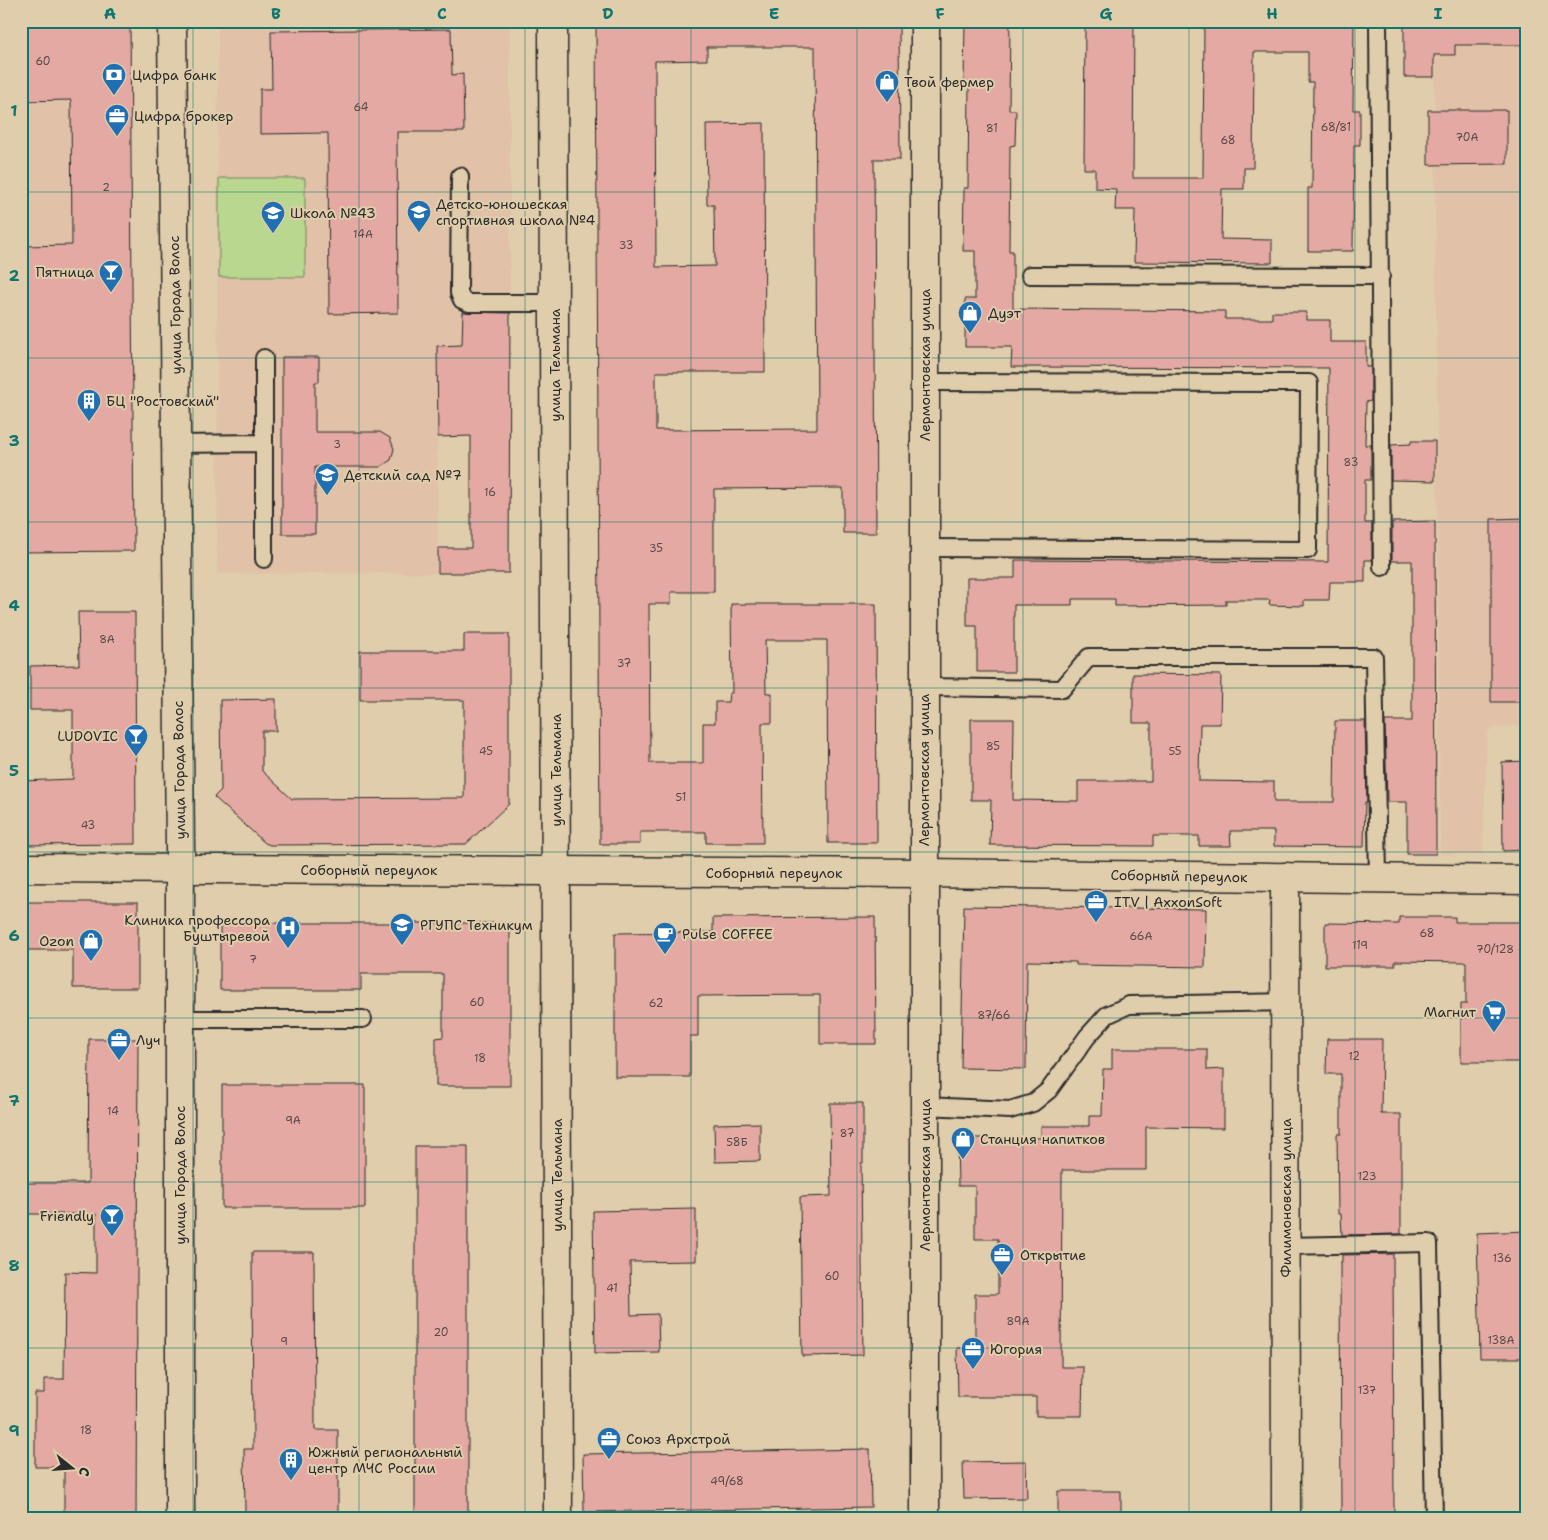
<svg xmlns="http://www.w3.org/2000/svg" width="1548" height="1540" font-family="'Shantell Sans',sans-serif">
	<rect width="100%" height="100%" fill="#e0cdab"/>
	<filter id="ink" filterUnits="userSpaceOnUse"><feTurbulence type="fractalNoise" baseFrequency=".02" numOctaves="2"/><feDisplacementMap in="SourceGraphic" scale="10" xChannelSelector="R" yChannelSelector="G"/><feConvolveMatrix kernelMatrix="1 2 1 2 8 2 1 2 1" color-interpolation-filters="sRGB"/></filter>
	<g filter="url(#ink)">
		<path fill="#e1c2a8" d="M21,21H130L132,245L21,246Z
			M218,21H510V345L437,346L438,573L217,574Z
			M1434,21H1527V725L1492,728L1487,733L1483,854H1440Z"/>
		<path fill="#b9d78f" stroke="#72815d" d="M219,178H305V277H219Z"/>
		<path fill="#e3a9a2" stroke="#2b2b2b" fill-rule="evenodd" d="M21,21H130L134,551L21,552V246L72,245L71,100L21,101Z
			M596,21H899L900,159H874L876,533H843V488L714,489V592H671V604H649L650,763H703V723H715V702H728L729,693H732L731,604H876L877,843H828L827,640H765L766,693H772V723H762L763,843H706V832H640V844H600ZM707,47H815L817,429L656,430V372H765L764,123L706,124L707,205H714L715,266L656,267L655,61L707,60Z
			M965,21H1010L1009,110H1016L1015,145L1010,146L1009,251H1013V309L1225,311V319H1272V312H1306V320H1330V342H1366V367H1371V401L1366,402L1365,445H1371V480H1365V523H1372V560H1365V582H1330L1329,600H1304V606L1269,605L1270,600H1226V605L1115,606V599H1072V605H1014V672H977V626H967V578H1015V560L1328,562L1329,368L1011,367L1012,347H965V299H975V251H963L964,188H968L969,83H964Z
			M1085,21H1134L1133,178H1203L1204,21H1354L1353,110H1360V145H1354L1353,251H1308V188H1312L1313,82H1308V52H1254L1253,168H1244V189H1222L1221,239L1272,240V263L1134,262L1135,210H1115L1116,189L1095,188V169H1084Z
			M1404,21H1527V45H1455V55H1434V77H1404Z
			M451,29L452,75L463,74L464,132H397L398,313L329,314L328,133L260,134V89H272L271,31Z
			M1428,110H1507V164L1428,165Z
			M463,312L510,313L509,573H438V548H471V436L438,437L437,346L462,345Z
			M282,357H319V382H315V432H380L390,438L394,449L391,460L380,467H315V534H282Z
			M1411,441H1435V481L1391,480V445L1411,444Z
			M1527,518V702H1491V519Z
			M1435,521L1436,854H1407V802H1387L1385,721H1412V561H1392V522Z
			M78,612H135L136,844L21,845V781L73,779V710H30V666L79,665Z
			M464,634H509V804L466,844L270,845L265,843L214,797L221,790L220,700L276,699V731H262V771L292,799L464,798V700H360V651H464Z
			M1133,674L1221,675L1220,724H1200L1199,781L1274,782V802H1334L1335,721H1365L1367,802H1365L1364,847L1274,846V831H1230L1231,846H1199V836H1153V846L990,845L991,800H971V719H1014L1013,800L1078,801V781H1151V723H1133Z
			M1527,761V850L1503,851L1502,762Z
			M21,902H138V988H73V950H21Z
			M964,906L1206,909L1205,967L1076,965V962L1027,961L1026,1069L961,1068Z
			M875,917L876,1044H820V995L698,996V1036H690V1077H615V933L713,932V918Z
			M1399,917H1455V922H1523V1004H1527V1062H1461V1004H1466V962L1395,961V966H1325V923L1399,924Z
			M220,923H510V1086H436V1038L443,1037V974H361V990H220Z
			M89,1039H138L136,1519H64V1467H35V1393H44V1379H64L65,1272L96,1273V1214H21V1183H88Z
			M1327,1039H1382L1381,1114H1401V1234L1342,1235L1341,1214H1338L1337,1134H1341V1074H1326Z
			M1112,1049H1207V1070L1224,1069V1128L1146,1127V1170H1062L1061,1367H1083L1082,1416H1036V1397H958L957,1348H975V1294H998V1239H975V1186H958L957,1138H1041V1126H1089V1116H1102L1103,1069H1112Z
			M222,1085H365V1208H222Z
			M830,1103H863V1163H861L863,1355L802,1356L800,1197L831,1196Z
			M760,1123V1161L715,1162L714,1124Z
			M415,1146H468V1519H415Z
			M696,1209V1261L630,1262L631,1315L658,1314L659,1352L595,1353L593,1211Z
			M1527,1231V1284H1522V1358H1480L1477,1233Z
			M252,1252H314L315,1430H338V1519H253V1512H245L244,1449H253Z
			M1393,1254L1394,1519H1341L1340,1262H1342V1255Z
			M870,1449L871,1507L584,1512L583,1454Z
			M1026,1461L1027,1498L964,1499L963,1462Z
			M1058,1491H1121V1519H1058Z"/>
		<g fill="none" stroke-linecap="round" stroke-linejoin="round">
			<defs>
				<path id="lane" d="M1378,21L1382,567
					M460,176L459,293L462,300L469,303H554
					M1030,275L1381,276
					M924,382L1309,383L1308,550L925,548
					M176,444L264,443V358
					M264,559V443
					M925,687L1062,689L1089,657H1374L1378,878
					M180,1019H363
					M925,1106L1010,1110L1033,1103L1049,1090L1087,1037L1107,1015L1129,1005L1285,1002
					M1286,1246L1429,1243L1434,1519"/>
				<path id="street" d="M172,21L180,848V1519
					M553,21L558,1519
					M925,21V1519
					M1285,877L1286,1519"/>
				<path id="secondary" d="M21,868L924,873L1527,880"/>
			</defs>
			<use href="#lane" stroke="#2b2b2b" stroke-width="20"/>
			<use href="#street" stroke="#2b2b2b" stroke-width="31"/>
			<use href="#secondary" stroke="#2b2b2b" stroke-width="31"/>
			<use href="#lane" stroke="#e0cdab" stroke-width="16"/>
			<use href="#street" stroke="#e0cdab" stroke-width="28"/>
			<use href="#secondary" stroke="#e0cdab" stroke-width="28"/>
		</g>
	</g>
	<path fill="none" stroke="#0f766e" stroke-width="1" stroke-opacity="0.55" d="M193,21V1519M359,21V1519M525,21V1519M691,21V1519M857,21V1519M1023,21V1519M1189,21V1519M1355,21V1519M21,192H1527M21,358H1527M21,522H1527M21,688H1527M21,852H1527M21,1018H1527M21,1182H1527M21,1348H1527"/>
	<defs>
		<symbol id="bank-pin" viewBox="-11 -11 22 30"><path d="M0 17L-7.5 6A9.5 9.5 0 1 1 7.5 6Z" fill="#1f6fb2" stroke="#e0cdab"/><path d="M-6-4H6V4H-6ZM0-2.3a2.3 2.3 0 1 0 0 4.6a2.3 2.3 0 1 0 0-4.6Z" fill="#fff"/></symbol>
		<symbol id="shop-pin" viewBox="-11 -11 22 30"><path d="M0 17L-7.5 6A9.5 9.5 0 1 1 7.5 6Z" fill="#1f6fb2" stroke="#e0cdab"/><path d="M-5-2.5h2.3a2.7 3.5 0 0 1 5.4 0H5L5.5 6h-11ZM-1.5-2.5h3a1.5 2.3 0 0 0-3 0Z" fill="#fff"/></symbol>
		<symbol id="office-pin" viewBox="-11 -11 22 30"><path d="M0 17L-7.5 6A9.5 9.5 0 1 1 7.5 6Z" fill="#1f6fb2" stroke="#e0cdab"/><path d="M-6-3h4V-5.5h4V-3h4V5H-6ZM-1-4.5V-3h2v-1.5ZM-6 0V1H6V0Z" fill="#fff"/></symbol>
		<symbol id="school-pin" viewBox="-11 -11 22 30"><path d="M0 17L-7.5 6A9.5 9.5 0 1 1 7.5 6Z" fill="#1f6fb2" stroke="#e0cdab"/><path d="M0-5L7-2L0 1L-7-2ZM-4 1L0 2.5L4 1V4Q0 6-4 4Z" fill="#fff"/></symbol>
		<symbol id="bar-pin" viewBox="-11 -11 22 30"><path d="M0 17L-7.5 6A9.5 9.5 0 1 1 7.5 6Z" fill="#1f6fb2" stroke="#e0cdab"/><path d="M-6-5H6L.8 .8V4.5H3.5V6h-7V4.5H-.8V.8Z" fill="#fff"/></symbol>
		<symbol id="building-pin" viewBox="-11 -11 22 30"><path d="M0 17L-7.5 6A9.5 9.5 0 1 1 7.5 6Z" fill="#1f6fb2" stroke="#e0cdab"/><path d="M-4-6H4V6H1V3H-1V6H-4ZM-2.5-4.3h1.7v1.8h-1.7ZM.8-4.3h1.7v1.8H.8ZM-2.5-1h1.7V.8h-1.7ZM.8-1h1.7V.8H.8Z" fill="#fff"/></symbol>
		<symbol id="university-pin" viewBox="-11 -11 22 30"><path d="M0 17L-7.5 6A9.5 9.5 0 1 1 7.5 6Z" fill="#1f6fb2" stroke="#e0cdab"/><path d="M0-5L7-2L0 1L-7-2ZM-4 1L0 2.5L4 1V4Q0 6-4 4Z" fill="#fff"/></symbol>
		<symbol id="hospital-pin" viewBox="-11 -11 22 30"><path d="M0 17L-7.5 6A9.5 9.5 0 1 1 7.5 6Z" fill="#1f6fb2" stroke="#e0cdab"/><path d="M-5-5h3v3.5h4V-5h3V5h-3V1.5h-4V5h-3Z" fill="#fff"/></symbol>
		<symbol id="cafe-pin" viewBox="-11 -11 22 30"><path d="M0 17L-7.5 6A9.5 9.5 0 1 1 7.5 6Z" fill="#1f6fb2" stroke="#e0cdab"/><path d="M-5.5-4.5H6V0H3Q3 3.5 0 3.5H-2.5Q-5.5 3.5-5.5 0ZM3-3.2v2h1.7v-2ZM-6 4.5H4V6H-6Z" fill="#fff"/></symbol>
		<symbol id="supermarket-pin" viewBox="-11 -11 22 30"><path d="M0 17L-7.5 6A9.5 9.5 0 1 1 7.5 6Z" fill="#1f6fb2" stroke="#e0cdab"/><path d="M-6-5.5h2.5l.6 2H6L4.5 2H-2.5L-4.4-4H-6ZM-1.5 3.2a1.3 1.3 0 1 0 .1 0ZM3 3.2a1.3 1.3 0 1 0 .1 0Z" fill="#fff"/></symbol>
	</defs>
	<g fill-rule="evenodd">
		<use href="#bank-pin" x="100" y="61" width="28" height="38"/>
		<use href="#shop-pin" x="873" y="68" width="28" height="38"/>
		<use href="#office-pin" x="103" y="102" width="28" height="38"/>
		<use href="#school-pin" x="405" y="198" width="28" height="38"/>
		<use href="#school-pin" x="259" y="199" width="28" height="38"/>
		<use href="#bar-pin" x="97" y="258" width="28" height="38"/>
		<use href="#shop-pin" x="956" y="299" width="28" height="38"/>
		<use href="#building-pin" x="75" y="387" width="28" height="38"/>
		<use href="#school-pin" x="313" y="461" width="28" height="38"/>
		<use href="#bar-pin" x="122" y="722" width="28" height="38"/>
		<use href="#office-pin" x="1082" y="888" width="28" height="38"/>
		<use href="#university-pin" x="388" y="911" width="28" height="38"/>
		<use href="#hospital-pin" x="274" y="914" width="28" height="38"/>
		<use href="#cafe-pin" x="651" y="920" width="28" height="38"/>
		<use href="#shop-pin" x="77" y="927" width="28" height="38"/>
		<use href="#supermarket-pin" x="1480" y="998" width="28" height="38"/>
		<use href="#office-pin" x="105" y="1026" width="28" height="38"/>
		<use href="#shop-pin" x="949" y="1125" width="28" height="38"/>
		<use href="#bar-pin" x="98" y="1202" width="28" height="38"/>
		<use href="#office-pin" x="988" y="1241" width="28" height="38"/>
		<use href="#office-pin" x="959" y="1335" width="28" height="38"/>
		<use href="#office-pin" x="595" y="1425" width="28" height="38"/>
		<use href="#building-pin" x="277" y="1446" width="28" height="38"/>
	</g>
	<g text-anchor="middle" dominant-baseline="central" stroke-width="4" stroke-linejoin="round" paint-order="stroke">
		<g font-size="11" fill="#594a49">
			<text x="43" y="61">60</text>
			<text x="361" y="107">64</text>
			<text x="1336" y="127">68/81</text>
			<text x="992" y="128">81</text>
			<text x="1467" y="137">70А</text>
			<text x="1228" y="140">68</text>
			<text x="106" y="187">2</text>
			<text x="363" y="234">14А</text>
			<text x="626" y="245">33</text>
			<text x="337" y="444">3</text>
			<text x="1351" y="462">83</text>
			<text x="490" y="492">16</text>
			<text x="656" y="548">35</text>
			<text x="107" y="639">8А</text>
			<text x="624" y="663">37</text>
			<text x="993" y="746">85</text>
			<text x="486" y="751">45</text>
			<text x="1175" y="751">55</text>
			<text x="681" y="797">51</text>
			<text x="88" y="825">43</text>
			<text x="1427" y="933">68</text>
			<text x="1141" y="936">66А</text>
			<text x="1360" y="945">119</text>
			<text x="1495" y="949">70/128</text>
			<text x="253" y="959">7</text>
			<text x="477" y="1002">60</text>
			<text x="656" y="1003">62</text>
			<text x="994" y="1015">87/66</text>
			<text x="1354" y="1056">12</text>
			<text x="480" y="1058">18</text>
			<text x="113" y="1111">14</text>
			<text x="293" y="1120">9А</text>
			<text x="847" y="1133">87</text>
			<text x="737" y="1142">58Б</text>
			<text x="1367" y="1176">123</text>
			<text x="1502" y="1258">136</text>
			<text x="832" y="1276">60</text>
			<text x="612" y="1288">41</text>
			<text x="1018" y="1321">89А</text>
			<text x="441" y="1332">20</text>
			<text x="1501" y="1340">138А</text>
			<text x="284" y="1341">9</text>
			<text x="1367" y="1390">137</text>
			<text x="86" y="1430">18</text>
			<text x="727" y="1481">49/68</text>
		</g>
		<g font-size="14" fill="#2b2b2b" stroke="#e0cdab" text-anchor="start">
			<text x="132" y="75">Цифра банк</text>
			<text x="904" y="82">Твой фермер</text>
			<text x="134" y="116">Цифра брокер</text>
			<text x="436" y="204">Детско-юношеская<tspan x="436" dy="16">спортивная школа №4</tspan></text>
			<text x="290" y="213">Школа №43</text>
			<text x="94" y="272" text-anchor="end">Пятница</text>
			<text x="988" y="313">Дуэт</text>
			<text x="106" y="401">БЦ "Ростовский"</text>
			<text x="344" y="475">Детский сад №7</text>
			<text x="118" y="736" text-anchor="end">LUDOVIC</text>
			<text x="1114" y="902">ITV | AxxonSoft</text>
			<text x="270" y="920" text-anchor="end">Клиника профессора<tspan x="270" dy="16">Буштыревой</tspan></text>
			<text x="420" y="925">РГУПС Техникум</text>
			<text x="682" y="934">Pulse COFFEE</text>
			<text x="74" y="941" text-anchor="end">Ozon</text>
			<text x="1476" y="1012" text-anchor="end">Магнит</text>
			<text x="136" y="1040">Луч</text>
			<text x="980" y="1139">Станция напитков</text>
			<text x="94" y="1216" text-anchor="end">Friendly</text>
			<text x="1020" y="1255">Открытие</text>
			<text x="990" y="1349">Югория</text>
			<text x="626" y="1439">Союз Архстрой</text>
			<text x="308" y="1452">Южный региональный<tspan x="308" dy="16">центр МЧС России</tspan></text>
		</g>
		<g font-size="14" fill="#2b2b2b" stroke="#e0cdab">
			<text transform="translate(175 305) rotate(-91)">улица Города Волос</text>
			<text transform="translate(555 365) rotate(-90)">улица Тельмана</text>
			<text transform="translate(925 365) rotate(-90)">Лермонтовская улица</text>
			<text transform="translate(179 770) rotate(-91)">улица Города Волос</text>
			<text transform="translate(556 770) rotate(-90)">улица Тельмана</text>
			<text transform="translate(924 770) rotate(-90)">Лермонтовская улица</text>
			<text x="369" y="870">Соборный переулок</text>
			<text x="774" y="873">Соборный переулок</text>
			<text transform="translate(1179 876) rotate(1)">Соборный переулок</text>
			<text transform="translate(180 1175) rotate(-90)">улица Города Волос</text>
			<text transform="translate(557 1175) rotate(-90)">улица Тельмана</text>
			<text transform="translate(925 1175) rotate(-90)">Лермонтовская улица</text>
			<text transform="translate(1286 1198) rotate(-90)">Филимоновская улица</text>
		</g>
	</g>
	<rect width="1548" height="1540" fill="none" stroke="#e0cdab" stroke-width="55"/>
	<g transform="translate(72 1468) rotate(107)" stroke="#e0cdab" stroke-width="4" paint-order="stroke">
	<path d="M0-4L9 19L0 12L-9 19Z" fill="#2b2b2b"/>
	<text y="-8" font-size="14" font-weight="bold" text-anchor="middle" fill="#2b2b2b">С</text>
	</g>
	<rect x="28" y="28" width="1492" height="1484" fill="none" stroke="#0f766e" stroke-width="2"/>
	<g font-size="16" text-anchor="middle" font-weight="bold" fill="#0f766e">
		<text x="110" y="19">A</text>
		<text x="276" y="19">B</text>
		<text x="442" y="19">C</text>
		<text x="608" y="19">D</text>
		<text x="774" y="19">E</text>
		<text x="940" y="19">F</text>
		<text x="1106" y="19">G</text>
		<text x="1272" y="19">H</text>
		<text x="1438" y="19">I</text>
		<text x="14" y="116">1</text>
		<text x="14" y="281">2</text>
		<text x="14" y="446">3</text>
		<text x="14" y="611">4</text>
		<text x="14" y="776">5</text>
		<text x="14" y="941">6</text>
		<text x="14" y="1106">7</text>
		<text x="14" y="1271">8</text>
		<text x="14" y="1436">9</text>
	</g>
</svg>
